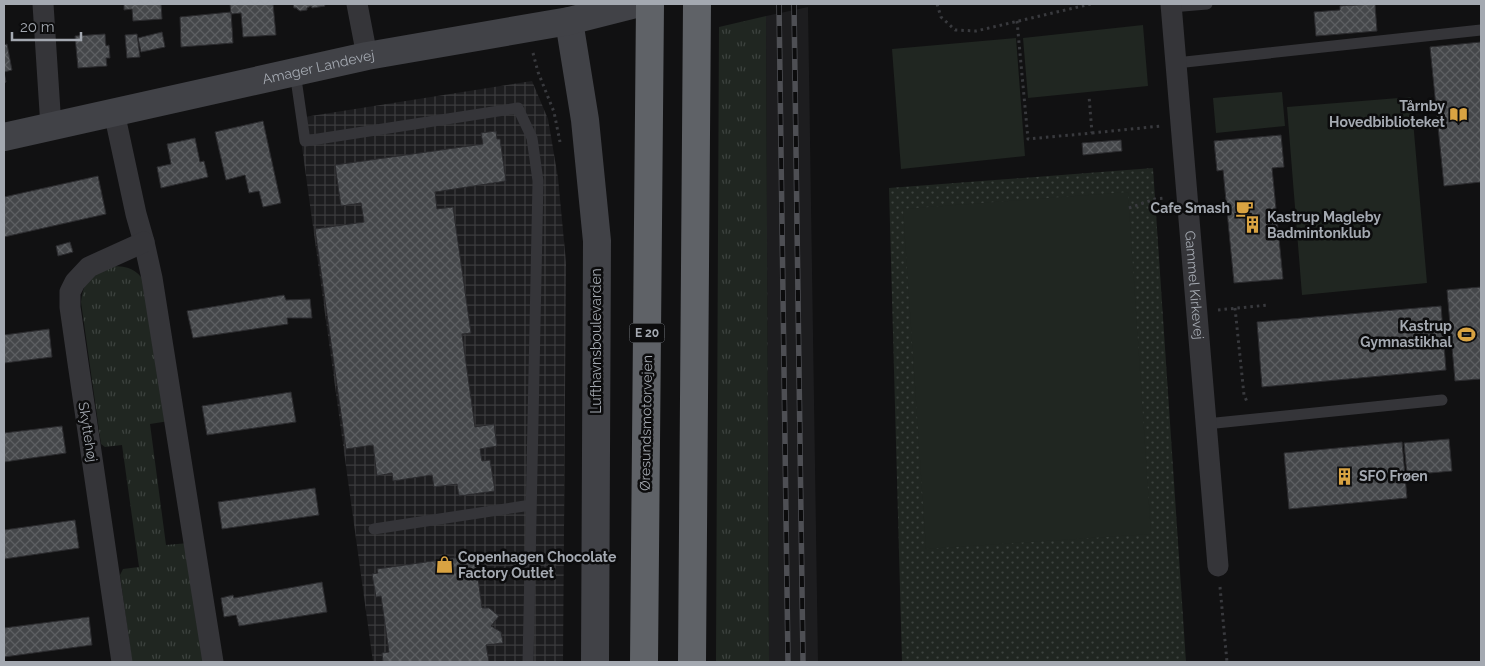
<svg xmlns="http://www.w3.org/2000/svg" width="1485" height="666" font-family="Raleway,sans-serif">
	<defs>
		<pattern id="industrial-grid" width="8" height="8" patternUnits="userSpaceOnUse" patternTransform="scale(1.25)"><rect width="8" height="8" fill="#1d1d1f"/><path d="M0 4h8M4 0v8" fill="none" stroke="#3b3b3d"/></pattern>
		<pattern id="grass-tufts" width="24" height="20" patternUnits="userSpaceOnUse" patternTransform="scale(1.25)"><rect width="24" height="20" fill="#202621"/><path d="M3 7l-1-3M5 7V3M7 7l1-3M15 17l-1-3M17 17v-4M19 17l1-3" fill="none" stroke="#3d433f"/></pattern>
		<pattern id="park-dots" width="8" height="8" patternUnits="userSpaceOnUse" patternTransform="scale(1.25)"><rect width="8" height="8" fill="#202621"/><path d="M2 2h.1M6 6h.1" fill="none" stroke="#3d433f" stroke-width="1.8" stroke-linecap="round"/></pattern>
		<pattern id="building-cross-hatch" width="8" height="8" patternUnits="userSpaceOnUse" patternTransform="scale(1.25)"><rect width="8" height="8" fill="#45474a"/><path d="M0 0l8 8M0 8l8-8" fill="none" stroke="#5d5f62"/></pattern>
	</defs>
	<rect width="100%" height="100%" fill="#111112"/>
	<path fill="#1d1d1f" d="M808,7L818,662H769L766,16Z"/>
	<path fill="url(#industrial-grid)" d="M532,81L548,119L558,178L566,262L563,662H373L298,118Z"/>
	<path fill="url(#grass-tufts)" d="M766,16L769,662H716L719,27Z
		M114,266C132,267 136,270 147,284L169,421L150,424L166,545L189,543L207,662H132L120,575L123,569L139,567L122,445L105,447L101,444L81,302C85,275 91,277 114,266Z"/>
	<path fill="url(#park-dots)" d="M1153,168L1186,662H902L889,188Z"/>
	<path fill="#202621" d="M1143,25L1148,86L1028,98L1023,38Z
		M1016,38L1025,156L901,169L892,49Z
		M1282,92L1285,126L1216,133L1213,98Z
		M1411,97L1427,283L1302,295L1287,107Z
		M1128,192L1151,534L926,549L903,209Z"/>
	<path fill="url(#building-cross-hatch)" stroke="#2b2b2e" d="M124,4H161L162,19L133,21L132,9L124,10Z
		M230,4H273L276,35L243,37L241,13L231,14Z
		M293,4H324L325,6L312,8L311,6L307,8V10L300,11L297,9V8H294Z
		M1375,4L1377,31L1316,36L1314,12L1340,10V6Z
		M231,12L233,43L181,47L180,17Z
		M162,32L165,47L141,52L138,38Z
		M105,34L106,46L109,45L110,58H106L107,66L78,68L75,36Z
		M137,34L140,57L127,58L125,35Z
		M1481,42V182L1444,186L1430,47Z
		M7,44L12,70L4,72L6,82L4,83V45Z
		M263,121L281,203L263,207L259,191L249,193L245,175L226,180L215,132Z
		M496,131L497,139H500L506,181L435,192L437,209L453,207L471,333L462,334L475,427L494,424L497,446L480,449L482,461L490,460L495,491L459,496L457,484L434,487L432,475L393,481L392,473L377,476L373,445L346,449L315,229L364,222L361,203L341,206L335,165L483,144L481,133Z
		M1281,135L1284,167L1272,168L1283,279L1234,283L1223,170L1217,171L1214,141Z
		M195,138L200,162L204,161L208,177L161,188L157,167L171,164L167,144Z
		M1121,140L1122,151L1083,155L1082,143Z
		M98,176L106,214L4,237V197Z
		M70,242L73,252L58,256L56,246Z
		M1481,287V379L1455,381L1447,290Z
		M284,295L286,300L310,299L312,318H287L288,324L193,338L187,311Z
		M1441,306L1446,370L1262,387L1257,322Z
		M49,329L52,357L4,363V335Z
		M291,392L296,422L207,435L202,406Z
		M62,426L66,453L4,462V433Z
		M1449,439L1452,471L1407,475L1404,443Z
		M1402,442L1407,498L1289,509L1284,453Z
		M315,488L319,515L222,529L218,502Z
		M75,520L79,548L4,559V530Z
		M475,555L482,608H489L499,616L491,626L501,632L503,643L486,645L489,662H383L382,653L389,652L381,596L376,597L372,574L378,573L377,569Z
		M322,582L327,612L239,626L236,615L224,617L221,598L233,595L234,598Z
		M89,617L92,645L4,657V628Z"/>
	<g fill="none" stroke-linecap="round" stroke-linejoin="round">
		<path stroke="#393a3e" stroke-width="3" stroke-dasharray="2.5 4" stroke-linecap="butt" d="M937,4L941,17L955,30L976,31L1091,4
			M1017,21L1028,139L1092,133L1089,96
			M533,53L538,72L554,112L560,142
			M1092,133L1161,126
			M1129,208L1155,199L1166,198
			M1235,308L1244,395L1248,404
			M1218,310L1268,305
			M1220,587L1227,662"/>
		<path stroke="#353539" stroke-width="11" d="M1171,7L1207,4
			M1176,63L1481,30
			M295,72L305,141L518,108L532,138L538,181L528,662
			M1206,424L1442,400
			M374,529L531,505"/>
		<g stroke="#353539" stroke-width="21">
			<path d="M43,4L51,127"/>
			<path d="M357,4L367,56"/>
			<path id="s1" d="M1171,4L1218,566"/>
			<path d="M114,112L136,214L144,242L152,278L213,662"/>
			<path d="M122,662L78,363L70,307V292L75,282L89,267L144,242"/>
		</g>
		<g stroke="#414247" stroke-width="28">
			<path d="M569,21L585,120L597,241L595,662"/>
			<path id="s2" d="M4,137L367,56L569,21L636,4"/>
		</g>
		<path stroke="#5f6267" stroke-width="28" d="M644,662L650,4
			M692,662L697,4"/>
		<defs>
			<path id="rail" d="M779,4L788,662
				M794,4L803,662"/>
		</defs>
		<use href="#rail" stroke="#4e4f54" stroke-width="5.5"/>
		<use href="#rail" stroke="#0c0c0d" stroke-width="4" stroke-dasharray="11" stroke-linecap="butt"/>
	</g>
	<defs>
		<symbol id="library-bare" viewBox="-9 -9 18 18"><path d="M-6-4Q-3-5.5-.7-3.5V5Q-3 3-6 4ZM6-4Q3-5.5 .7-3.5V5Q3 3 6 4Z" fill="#d9a342" stroke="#0c0c0d" stroke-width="2.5" paint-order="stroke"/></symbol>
		<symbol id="cafe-bare" viewBox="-9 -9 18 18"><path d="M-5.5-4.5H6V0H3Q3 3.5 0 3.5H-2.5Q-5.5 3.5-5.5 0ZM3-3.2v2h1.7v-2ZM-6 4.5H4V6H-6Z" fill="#d9a342" stroke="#0c0c0d" stroke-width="2.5" paint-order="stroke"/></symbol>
		<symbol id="building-bare" viewBox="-9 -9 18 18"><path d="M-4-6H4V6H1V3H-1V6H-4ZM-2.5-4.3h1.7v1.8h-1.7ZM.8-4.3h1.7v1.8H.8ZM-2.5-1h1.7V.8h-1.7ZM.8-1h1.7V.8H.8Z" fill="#d9a342" stroke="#0c0c0d" stroke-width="2.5" paint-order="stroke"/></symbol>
		<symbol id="stadium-bare" viewBox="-9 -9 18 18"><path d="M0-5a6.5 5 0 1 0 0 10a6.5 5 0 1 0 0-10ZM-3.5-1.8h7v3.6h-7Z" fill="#d9a342" stroke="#0c0c0d" stroke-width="2.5" paint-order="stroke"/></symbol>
		<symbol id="shop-bare" viewBox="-9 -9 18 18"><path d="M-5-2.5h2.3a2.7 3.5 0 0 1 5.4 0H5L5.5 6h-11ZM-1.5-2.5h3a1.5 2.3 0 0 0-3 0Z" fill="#d9a342" stroke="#0c0c0d" stroke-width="2.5" paint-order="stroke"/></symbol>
	</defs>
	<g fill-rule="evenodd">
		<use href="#library-bare" x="1446" y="102" width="25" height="25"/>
		<use href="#cafe-bare" x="1232" y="196" width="25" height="25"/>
		<use href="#building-bare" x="1240" y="212" width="25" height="25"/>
		<use href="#stadium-bare" x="1454" y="322" width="25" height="25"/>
		<use href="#building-bare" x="1332" y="464" width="25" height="25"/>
		<use href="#shop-bare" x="432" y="552" width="25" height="25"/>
	</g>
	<g text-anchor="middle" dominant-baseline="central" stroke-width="5" stroke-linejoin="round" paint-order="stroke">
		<rect fill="#0c0c0d" stroke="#767a80" stroke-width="1" x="629.5" y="323.5" width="35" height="19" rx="4"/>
		<g font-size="12" font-weight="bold" fill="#a4a9b1">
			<text x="647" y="333">E 20</text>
		</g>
		<g font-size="14" fill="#a4a9b1" stroke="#0c0c0d">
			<text stroke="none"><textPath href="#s2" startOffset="322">Amager Landevej</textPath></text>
			<text stroke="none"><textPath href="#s1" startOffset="282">Gammel Kirkevej</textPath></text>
			<text transform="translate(596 341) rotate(-90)">Lufthavnsboulevarden</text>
			<text transform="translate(646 423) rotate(-89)">Øresundsmotorvejen</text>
			<text transform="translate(88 432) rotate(81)">Skyttehøj</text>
		</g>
		<g font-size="14" font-weight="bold" fill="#a4a9b1" stroke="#0c0c0d" text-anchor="end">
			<text x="1445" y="106">Tårnby<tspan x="1445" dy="16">Hovedbiblioteket</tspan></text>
			<text x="1230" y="208">Cafe Smash</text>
			<text x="1267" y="217" text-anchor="start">Kastrup Magleby<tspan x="1267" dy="16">Badmintonklub</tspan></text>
			<text x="1452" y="326">Kastrup<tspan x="1452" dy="16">Gymnastikhal</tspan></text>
			<text x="1359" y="476" text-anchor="start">SFO Frøen</text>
			<text x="458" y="557" text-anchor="start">Copenhagen Chocolate<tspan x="458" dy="16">Factory Outlet</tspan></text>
		</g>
	</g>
	<rect width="1485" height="666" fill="none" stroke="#a4a9b1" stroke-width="10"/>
	<path d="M12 32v8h69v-8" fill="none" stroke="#a4a9b1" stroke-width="2.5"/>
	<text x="20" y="32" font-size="15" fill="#a4a9b1" stroke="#0c0c0d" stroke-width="4" paint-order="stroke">20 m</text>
</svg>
